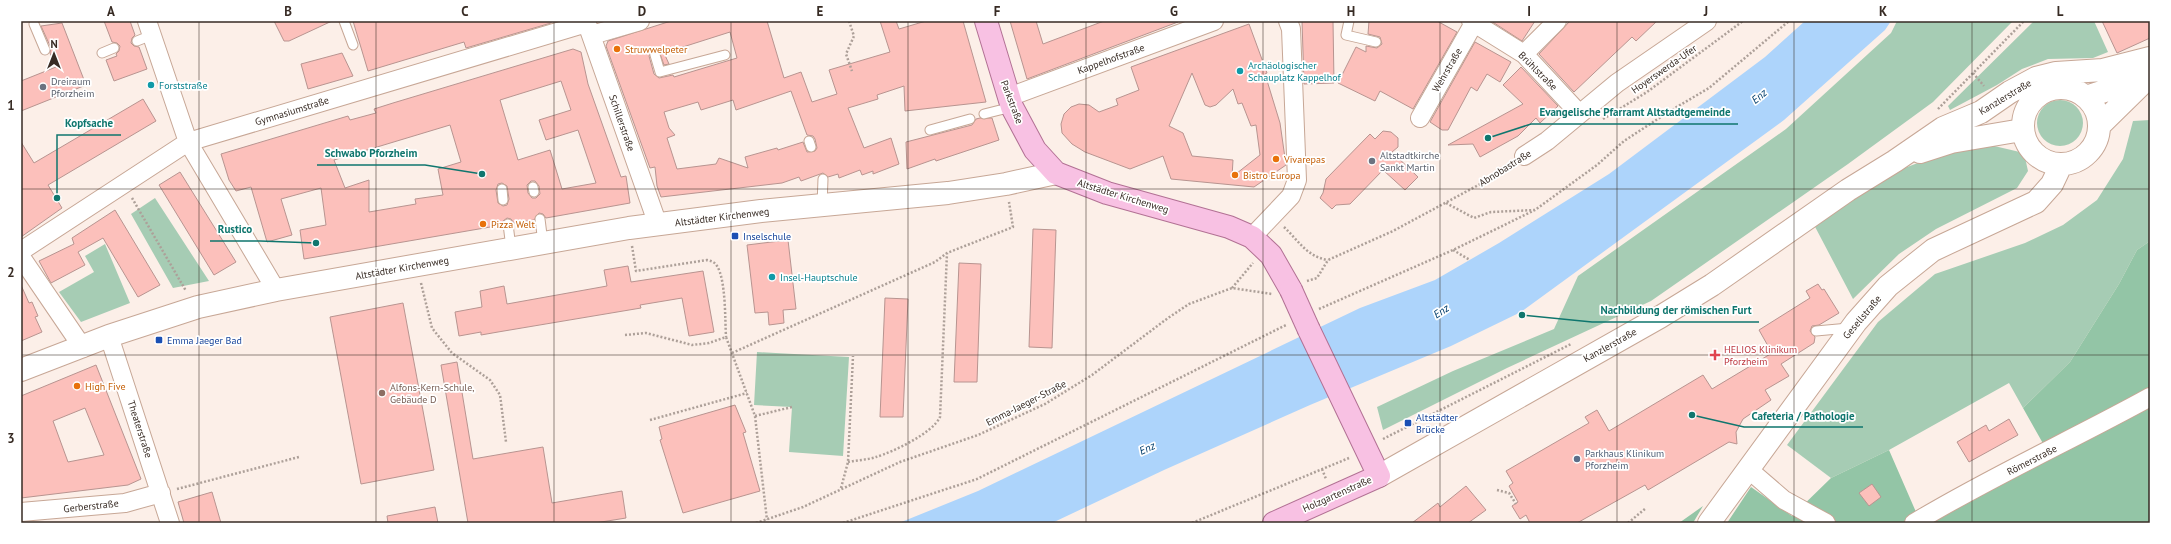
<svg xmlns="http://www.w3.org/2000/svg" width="2171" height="544" font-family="'PT Sans',sans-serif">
	<rect width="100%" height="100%" fill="#fcefe8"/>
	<path fill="#a6ccb4" d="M1897,21H2013L1933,102L1848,164L1651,301L1507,368L1383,430L1377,407L1453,371L1554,329L1578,276L1786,129L1891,33Z
		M2034,21H2094L2108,52L2093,58L2048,59L2022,69L1997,85L1950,110L1948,106Z
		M2037 123a23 23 0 1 1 46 0a23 23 0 1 1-46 0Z
		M2150,120V241L2137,250L2119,284L2070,362L2023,408L2009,383L1889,450L1831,478L1787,445L1878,322L1935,274L2025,243L2063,225L2097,200L2123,159L2133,121Z
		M1990,145L2024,153L2028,171L2017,188L1936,229L1899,254L1853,299L1812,221L1902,169L1957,148Z
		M155,198L209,281L173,288L131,214Z
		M105,244L130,303L81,322L59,292L94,272L85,256Z
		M757,352L849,357L843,456L789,452L792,407L754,405Z"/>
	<path fill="#93c5a6" d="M2150,241V523H1727L1751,487L1792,516L1831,478L1889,450L1916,512L2045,447L2023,408L2070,362L2119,284L2137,250Z
		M1703,506L1693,523H1679Z"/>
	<path fill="#add4fb" d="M1805,21H1891L1885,30L1784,120L1521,312L1451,346L1310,405L1164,470L1052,523H899L978,491L1360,308L1435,280L1499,243L1609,174L1765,57Z"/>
	<path fill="#fcc0bb" stroke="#b89490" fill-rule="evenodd" d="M104,21H130L135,35L132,38L131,43L134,46L139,47L147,69L114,81L106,60L117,56L116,54L119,51L120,46L117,43L112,42Z
		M274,21H332L289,41H284Z
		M353,21H551V23L466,48L464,42L368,71Z
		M671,21H767L784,78L801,72L812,102L837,94L829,70L890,52L880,21H896L899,29L926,21H963L986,102L905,111L904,86L877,95L878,99L848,108L864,148L891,138L899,164L873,174V171L862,175L860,170L839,178L838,174L828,177L823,173L801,181L799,177L782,183L661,197L657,186L655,167L650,168L606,46L608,41ZM730,32L737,58L674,77L673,75L659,78L654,74L649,56L653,49L659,51L664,65L669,64L664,53ZM791,91L807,135L813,136L815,139L817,148L815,151L807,152L803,142L778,150L777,148L745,157L748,168L719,158L716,164L677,169L667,138L675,135L669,128L664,112L698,102L701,110L733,100L736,110Z
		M1010,21H1036L1043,44L1104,21L1178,22L1027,79Z
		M1302,21H1333L1334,83L1304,84Z
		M1369,21H1437L1457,32L1413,109L1380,91L1375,101L1338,83L1356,47L1366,52V46L1377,48L1382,44L1380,37L1368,34Z
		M1491,21H1535L1522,41Z
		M1570,21H1657L1636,41L1632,37L1574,92L1539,54Z
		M2102,21H2150V38L2117,53Z
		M62,23L86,85L21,111V81L56,67L50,53L51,48L41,26Z
		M1249,24L1267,73L1265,74L1280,123L1286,165L1254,187L1171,179L1163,156L1130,169L1085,152L1072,144L1062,133L1061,124L1064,114L1071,107L1079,104L1089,105L1099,112L1118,105L1116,99L1139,90L1131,67ZM1192,73L1205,105L1210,107L1216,105L1233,89L1238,104L1242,103L1251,126L1256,125L1260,155L1232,177L1233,160L1192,156L1183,133L1169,126Z
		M1475,42L1511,62L1500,82L1487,74L1477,91L1471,87L1448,130H1442L1430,122Z
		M573,49L581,52L588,84L621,177L626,176L630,203L546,218L543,214L539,213L534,220L514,223L511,219L507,218L503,221L502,225L304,259L300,230L326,225L321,188L281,199L292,235L267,242L251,187L236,191L229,180L221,154L348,116L350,120L376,113L374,109L393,103ZM561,81L571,110L539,120L546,140L578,130L596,183L562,189L550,150L518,160L500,100ZM450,125L461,162L438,169L443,195L415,199L416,204L369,212V180L345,188L334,160ZM531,181H535L539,186L540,194L536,198H532L528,193L527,185ZM502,183L507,186L509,199L507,205L503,206L498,203L496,190L498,184Z
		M342,53L353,76L308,89L301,64Z
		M1521,67L1558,106L1540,123L1536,118L1518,136L1480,157L1473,144L1448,145L1523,104L1503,85Z
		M143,99L156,121L48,185L62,208L21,237V142L34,163Z
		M980,118H992L999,140L936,161L935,159L907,169L906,142L972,125L976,119Z
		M1383,131L1391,132L1398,138V147L1392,152L1418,177L1405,190L1383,170L1350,204L1336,205L1332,209L1320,198L1323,193L1326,179L1370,134L1375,139Z
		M180,172L236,262L214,275L159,185Z
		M115,210L160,285L138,297L103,238L78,252L85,265L51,283L39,261L74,244L72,238Z
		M1033,229L1056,230L1052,348L1029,347Z
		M788,240L796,309L783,310L784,323L769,325L768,312L755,313L747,245Z
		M959,263L981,264L977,382H954Z
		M628,266L631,282L703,271L714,332L689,336L682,298L640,305L641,308L498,332L481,335V332L459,336L455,312L482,307L480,291L504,286L507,304L607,286L604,270Z
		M1818,284L1822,290L1824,289L1839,313L1819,325L1812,326L1810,331L1815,337L1814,343L1781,364L1789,376L1765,390L1771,400L1743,419L1736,432L1737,444L1729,442L1648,490L1645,485L1577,523H1530L1526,515L1520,519L1512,506L1518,502L1509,486L1513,483L1506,471L1589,423L1585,417L1597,410L1609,431L1703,375L1712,389L1772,353L1759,330L1810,298L1806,291Z
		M21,285L29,303L32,302L38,316L35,317L42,332L21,341Z
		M885,298L908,299L903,417H880Z
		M403,303L434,470L361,484L330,317Z
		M457,362L473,459L543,447L552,503L622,491L626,518L595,523H468L441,365Z
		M96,365L141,479L128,485L21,498V396ZM85,408L104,455L68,462L53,421Z
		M735,405L746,432L743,433L760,491L683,513L660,440L662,439L659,427Z
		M2009,419L2018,435L1969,462L1957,442L1986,425L1989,431Z
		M1872,484L1881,497L1869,506L1859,493Z
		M1466,486L1486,510L1468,523H1412L1438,503L1440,507Z
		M212,492L221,523H184L178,502Z
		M435,507L438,523H388L387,516Z"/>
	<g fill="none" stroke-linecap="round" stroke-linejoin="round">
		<defs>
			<path id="lane" d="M344,21L353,45
				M1349,21L1346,35L1376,42
				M34,24L45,50
				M137,41L152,35
				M102,53L114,48
				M655,55L660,72L725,55
				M984,114L1012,107
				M930,130L970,119
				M809,141L811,147
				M533,187L534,192
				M502,189L503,200
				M822,205L823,179
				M540,219L543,243
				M508,224L511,248
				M1816,331L1849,328"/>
			<path id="street" d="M147,21L188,142L276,290
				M586,21L658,225
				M1471,21L1524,54L1576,110L1578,115
				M592,35L640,21
				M1524,54L1557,21
				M1009,97L1214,21
				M1420,118L1474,23
				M1524,156L1547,141L1617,83L1707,21
				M1252,237L1291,196L1297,180L1291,29L1288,21
				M21,251L188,142L587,23
				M21,257L83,348
				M109,336L170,523
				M1748,469L1784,500L1826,523
				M21,512L125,503L161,493
				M1914,523C1990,477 2072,440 2150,397"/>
			<path id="secondary" d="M2023 126a38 38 0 1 1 76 0a38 38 0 1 1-76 0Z
				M2086,97L2145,78
				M2099,126L2150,76
				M1920,152L1951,142L2022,130
				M21,370L109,336L198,307L276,290L629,228L761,211L948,193L1006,184L1056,173
				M1379,476L1660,317L1712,285L1848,190L1895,161L1943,128L1981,112L2010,92L2036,78L2056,73L2103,70L2150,58
				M1709,523L1856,322L1888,286L1933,250L2036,202L2052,184L2061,165"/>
			<path id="primary" d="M986,21L1012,107L1035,150L1056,173L1107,193L1229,227L1252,237L1271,255L1291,290
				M1274,523L1379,476L1309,330"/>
		</defs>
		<use href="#lane" stroke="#c7a796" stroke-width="11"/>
		<use href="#street" stroke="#c7a796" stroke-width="20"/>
		<use href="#secondary" stroke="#c7a796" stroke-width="24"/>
		<use href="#primary" stroke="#b27194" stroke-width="24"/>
		<path stroke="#ada099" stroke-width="2.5" stroke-dasharray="2 2" stroke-linecap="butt" d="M849,21L854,36L846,54L852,71
			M1973,73L1984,86
			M1938,109L2024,21
			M1603,119L1647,92L1743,21
			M132,198L186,291
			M1446,203L1474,218L1491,212L1535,210L1597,165L1624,141L1670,111L1709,88L1789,21
			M1284,227C1298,240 1307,257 1328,260
			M632,246L636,271L707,260C711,261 715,262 717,266C726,280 725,321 726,337
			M1453,250L1470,260
			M1307,281L1317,278L1328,260L1393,231L1484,182L1510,165
			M421,283L432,328L452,353L490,380L500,395L506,442
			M1232,288L1253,263
			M1319,309L1453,250L1535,210
			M625,335L646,333L692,345L709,343L726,337L755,416L767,520
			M732,353L935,262L947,253L1013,227L1009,202
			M755,416L792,407
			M650,420L747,393
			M1383,439L1571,344
			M848,462C857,460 867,460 876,457C893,452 933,433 940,417L947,253
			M1322,469L1326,479
			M841,488L848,462L853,356
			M177,489L299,457
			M1497,490L1509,493L1516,504
			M756,523L803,507L900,462L978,435L1045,404L1092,375L1168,318L1189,304L1232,288L1272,294
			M843,523L977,479L1286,325
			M1192,523L1349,458
			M1628,523L1646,508"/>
		<use href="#lane" stroke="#fff" stroke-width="9"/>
		<use href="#street" stroke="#fff" stroke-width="18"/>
		<use href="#secondary" stroke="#fff" stroke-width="22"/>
		<use href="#primary" stroke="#f8c1e3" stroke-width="22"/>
		<defs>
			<path id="primary-bridge" d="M1291,290L1309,330"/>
		</defs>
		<use href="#primary-bridge" stroke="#b27194" stroke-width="24" stroke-linecap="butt"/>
		<use href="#primary-bridge" stroke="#f8c1e3" stroke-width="22"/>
	</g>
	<path fill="none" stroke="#372b24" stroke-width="1" stroke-opacity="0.55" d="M199,21V523M376,21V523M554,21V523M731,21V523M908,21V523M1086,21V523M1263,21V523M1440,21V523M1617,21V523M1794,21V523M1972,21V523M21,189H2150M21,355H2150"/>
	<g fill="#e8710a" stroke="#fff" stroke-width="1.5">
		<circle cx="617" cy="49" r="4"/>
		<circle cx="1276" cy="159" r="4"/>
		<circle cx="1235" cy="175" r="4"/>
		<circle cx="483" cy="224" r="4"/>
		<circle cx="77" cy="386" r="4"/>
	</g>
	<g fill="#0f9aa8" stroke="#fff" stroke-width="1.5">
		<circle cx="1240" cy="71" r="4"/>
		<circle cx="151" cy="85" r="4"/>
		<circle cx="772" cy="277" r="4"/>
	</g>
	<g fill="#6b7280" stroke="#fff" stroke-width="1.5">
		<circle cx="43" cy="87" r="4"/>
		<circle cx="1372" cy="161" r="4"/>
	</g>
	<g fill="#1a4fb4" stroke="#fff" stroke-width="1.5">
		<rect x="731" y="232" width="8" height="8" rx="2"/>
		<rect x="155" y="336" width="8" height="8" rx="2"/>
		<rect x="1404" y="419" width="8" height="8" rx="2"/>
	</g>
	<path fill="#e0444e" stroke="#fff" stroke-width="1.5" d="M1713 349h4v4h4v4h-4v4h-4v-4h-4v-4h4z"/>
	<circle fill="#8d6e63" stroke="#fff" stroke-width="1.5" cx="382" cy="393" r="4"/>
	<circle fill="#5c6f8a" stroke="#fff" stroke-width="1.5" cx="1577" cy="459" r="4"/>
	<g text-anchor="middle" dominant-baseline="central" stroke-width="3.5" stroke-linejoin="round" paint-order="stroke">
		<g font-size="10" fill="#c56008" stroke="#fff" text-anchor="start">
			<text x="625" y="49">Struwwelpeter</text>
			<text x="1284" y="159">Vivarepas</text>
			<text x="1243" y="175">Bistro Europa</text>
			<text x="491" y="224">Pizza Welt</text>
			<text x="85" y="386">High Five</text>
		</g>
		<g font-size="10" fill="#372b24" stroke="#fff">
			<text transform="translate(1111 59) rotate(-20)">Kappelhofstraße</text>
			<text transform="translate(1664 69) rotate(-35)">Hoyerswerda-Ufer</text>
			<text transform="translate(1447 70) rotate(-60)">Wehrstraße</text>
			<text transform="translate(1538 71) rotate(45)">Brühlstraße</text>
			<text transform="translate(2005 97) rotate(-31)">Kanzlerstraße</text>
			<text transform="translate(1012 102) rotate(69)">Parkstraße</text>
			<text transform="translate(292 111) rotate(-17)">Gymnasiumstraße</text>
			<text transform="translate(622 123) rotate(71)">Schillerstraße</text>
			<text transform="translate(1505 168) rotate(-32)">Abnobastraße</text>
			<text transform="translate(1123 196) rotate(17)">Altstädter Kirchenweg</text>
			<text transform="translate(722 217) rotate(-7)">Altstädter Kirchenweg</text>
			<text transform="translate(402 268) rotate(-10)">Altstädter Kirchenweg</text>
			<text transform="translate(1862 317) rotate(-50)">Gesellstraße</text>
			<text transform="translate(1610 345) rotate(-29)">Kanzlerstraße</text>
			<text transform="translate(1026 403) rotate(-27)">Emma-Jaeger-Straße</text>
			<text transform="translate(140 429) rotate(72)">Theaterstraße</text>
			<text transform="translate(2032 460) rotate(-27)">Römerstraße</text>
			<text transform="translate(1337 494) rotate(-24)">Holzgartenstraße</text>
			<text transform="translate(91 506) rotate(-6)">Gerberstraße</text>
		</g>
		<g font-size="10" fill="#0d838f" stroke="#fff" text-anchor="start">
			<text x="1248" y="65">Archäologischer<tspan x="1248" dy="12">Schauplatz Kappelhof</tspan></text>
			<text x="159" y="85">Forststraße</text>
			<text x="780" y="277">Insel-Hauptschule</text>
		</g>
		<g font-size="10" fill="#5b616d" stroke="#fff" text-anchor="start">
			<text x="51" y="81">Dreiraum<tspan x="51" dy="12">Pforzheim</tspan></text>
			<text x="1380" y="155">Altstadtkirche<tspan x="1380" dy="12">Sankt Martin</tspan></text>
		</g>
		<g font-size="10" fill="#164399" stroke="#fff" text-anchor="start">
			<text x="743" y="236">Inselschule</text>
			<text x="167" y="340">Emma Jaeger Bad</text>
			<text x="1416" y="417">Altstädter<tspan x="1416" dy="12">Brücke</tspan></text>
		</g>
		<g font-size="10" fill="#be3a42" stroke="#fff" text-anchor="start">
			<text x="1724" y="349">HELIOS Klinikum<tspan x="1724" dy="12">Pforzheim</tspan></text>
		</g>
		<g font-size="10" fill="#785e54" stroke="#fff" text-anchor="start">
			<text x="390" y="387">Alfons-Kern-Schule,<tspan x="390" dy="12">Gebäude D</tspan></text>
		</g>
		<g font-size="10" fill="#4e5e75" stroke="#fff" text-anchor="start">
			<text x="1585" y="453">Parkhaus Klinikum<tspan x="1585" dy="12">Pforzheim</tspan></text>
		</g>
		<g font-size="11" font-style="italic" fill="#003d6c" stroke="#fff">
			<text transform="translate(1759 96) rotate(-39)">Enz</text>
			<text transform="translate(1441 311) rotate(-33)">Enz</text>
			<text transform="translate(1147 448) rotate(-24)">Enz</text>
		</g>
	</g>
	<path fill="none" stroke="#0f766e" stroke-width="1.5" d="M1488 138L1531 124H1738M57 198L57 135H121M482 174L425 165H317M316 243L260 241H210M1522 315L1592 322H1759M1692 415L1744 427H1863"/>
	<g fill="#0f766e" stroke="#fff" stroke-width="1.5">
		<circle cx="1488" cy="138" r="4"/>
		<circle cx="57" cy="198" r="4"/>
		<circle cx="482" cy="174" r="4"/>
		<circle cx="316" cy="243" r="4"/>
		<circle cx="1522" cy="315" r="4"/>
		<circle cx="1692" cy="415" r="4"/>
	</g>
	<g font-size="11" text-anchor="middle" font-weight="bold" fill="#0f766e" stroke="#fff" stroke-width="3.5" stroke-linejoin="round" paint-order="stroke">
		<text x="1635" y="116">Evangelische Pfarramt Altstadtgemeinde</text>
		<text x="89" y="127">Kopfsache</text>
		<text x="371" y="157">Schwabo Pforzheim</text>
		<text x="235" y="233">Rustico</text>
		<text x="1676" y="314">Nachbildung der römischen Furt</text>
		<text x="1803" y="420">Cafeteria / Pathologie</text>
	</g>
	<rect width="2171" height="544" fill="none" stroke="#ffffff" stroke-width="44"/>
	<g transform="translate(54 54)" stroke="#ffffff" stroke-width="3" paint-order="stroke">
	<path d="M0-3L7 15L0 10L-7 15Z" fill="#372b24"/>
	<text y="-6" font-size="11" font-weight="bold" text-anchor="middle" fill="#372b24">N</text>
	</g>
	<rect x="22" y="22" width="2127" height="500" fill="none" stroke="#372b24" stroke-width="1.5"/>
	<g font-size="13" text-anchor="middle" font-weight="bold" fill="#372b24">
		<text x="111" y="16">A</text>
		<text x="288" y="16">B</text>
		<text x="465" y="16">C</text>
		<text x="642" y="16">D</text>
		<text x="820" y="16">E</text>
		<text x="997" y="16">F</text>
		<text x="1174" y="16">G</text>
		<text x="1351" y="16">H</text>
		<text x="1529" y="16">I</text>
		<text x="1706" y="16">J</text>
		<text x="1883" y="16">K</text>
		<text x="2060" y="16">L</text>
		<text x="11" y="110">1</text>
		<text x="11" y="277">2</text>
		<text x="11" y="443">3</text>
	</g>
</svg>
